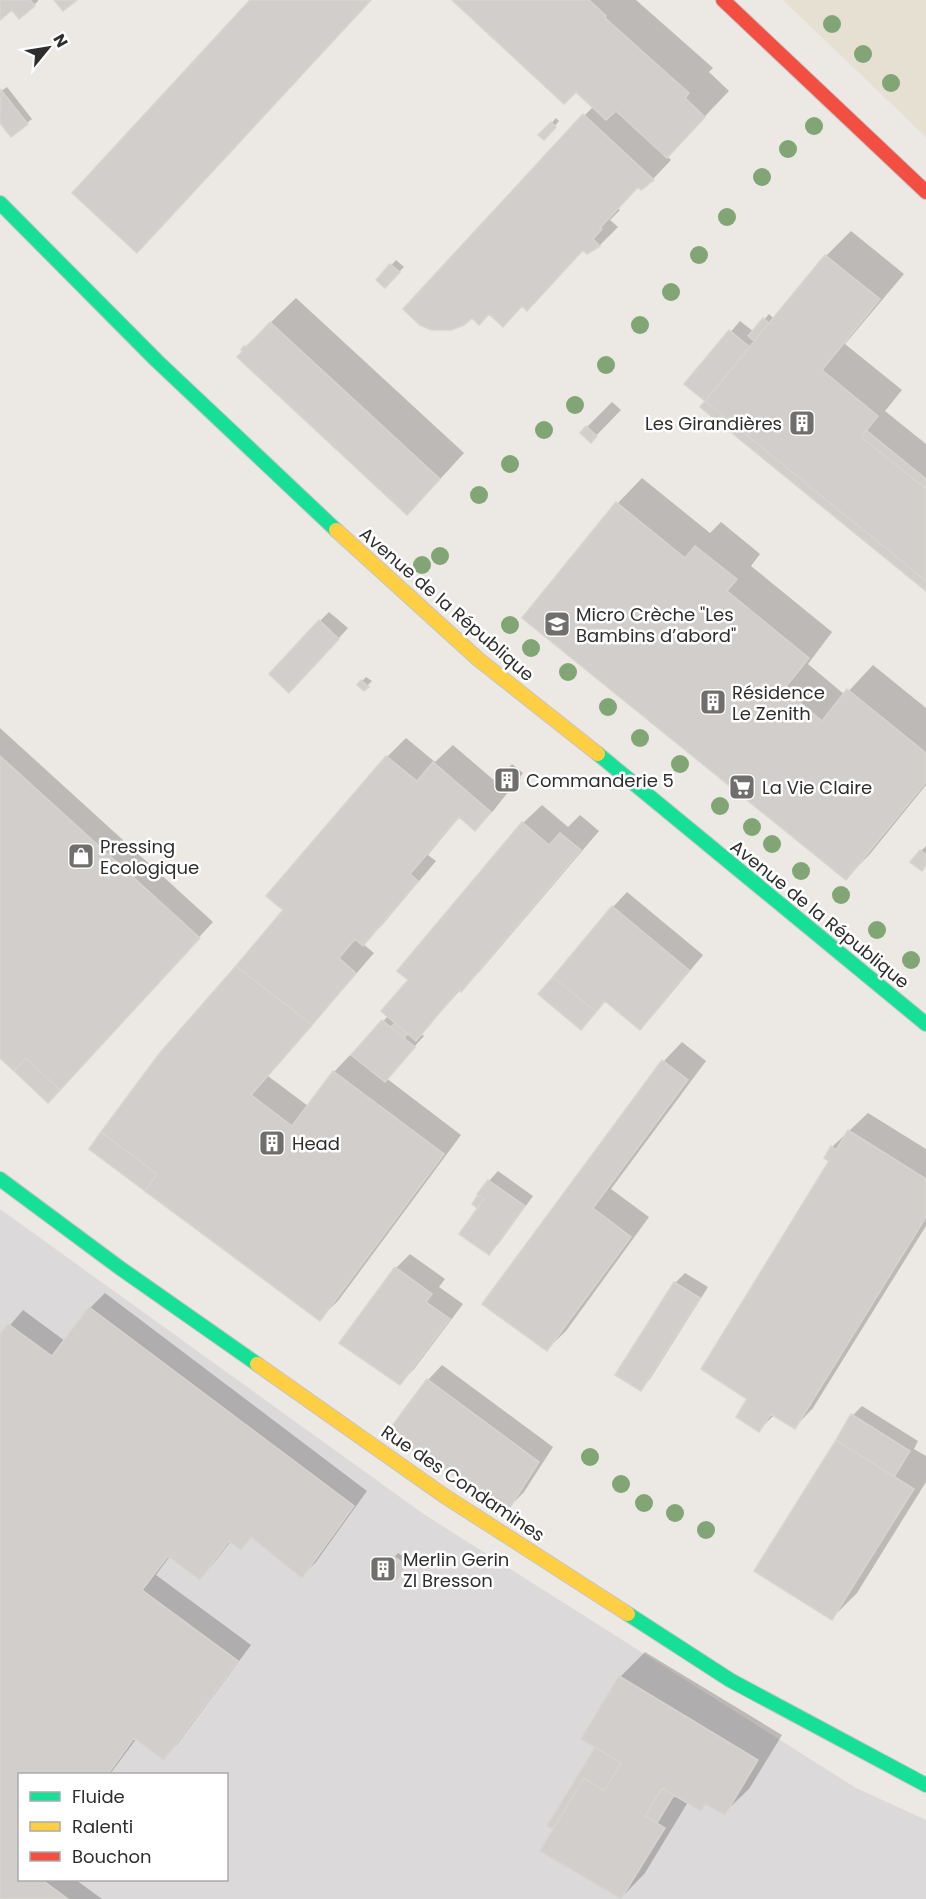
<svg xmlns="http://www.w3.org/2000/svg" width="926" height="1899" font-family="Poppins,sans-serif">
	<rect width="100%" height="100%" fill="#ece8e4"/>
	<path fill="#dcd9db" fill-rule="evenodd" d="M0,1209L425,1515L856,1788L926,1820V1899H0ZM20,1774H226V1880H20Z"/>
	<path fill="#e6e0d3" d="M783,0H926V137Z"/>
	<path fill="#0003" d="M0,0H38V1L34,5L12,8L0,18Z
		M454,0H636L713,68L709,72L729,91L667,156L671,160L653,179L639,185L618,208L620,210L610,220L618,227L600,245L587,252L583,249L523,305L490,313L584,116L594,106L577,90Z
		M7,87L32,119L12,135L0,120V92Z
		M556,118L559,121L544,138L541,135Z
		M851,231L904,274L845,344L902,390L885,411L926,444V589L686,384L740,321L754,332L769,314L774,319L826,256Z
		M396,260L404,267L385,286L378,280Z
		M296,298L464,453L432,488L243,349Z
		M612,402L621,410L591,441L587,427Z
		M642,478L710,533L721,522L760,554L751,566L832,632L808,664L845,695L873,665L926,708V785L870,854L846,878L525,618L618,503Z
		M329,612L348,628L299,682L320,621Z
		M366,677L372,681L364,689L359,684Z
		M0,728L213,922L62,1086L0,1056Z
		M406,738L435,762L453,745L496,782L512,764L523,773L494,810L475,829L460,816L428,855L436,861L382,925L363,944L374,953L268,1076L308,1106L334,1072L352,1053L354,1054L388,1016L410,980L523,823L542,805L568,827L580,815L599,831L480,971L461,989L421,1034L424,1036L386,1078L461,1135L338,1301L319,1319L91,1149L285,910L269,896L387,757Z
		M926,846V864L913,862L921,851Z
		M627,892L703,955L654,1014L640,1028L606,1000L591,1018L554,978L613,907Z
		M682,1042L706,1061L611,1189L649,1217L566,1331L547,1349L484,1303L664,1061Z
		M868,1113L926,1149V1226L813,1408L795,1427L775,1414L759,1430L749,1398L831,1161L832,1147Z
		M498,1171L533,1196L499,1243L489,1253L479,1208L474,1204L489,1181Z
		M410,1254L445,1279L439,1287L463,1304L414,1369L400,1383L396,1268Z
		M685,1273L708,1287L650,1379L640,1389L675,1283Z
		M105,1293L367,1491L316,1562L302,1576L252,1537L241,1548L231,1541L214,1563L200,1578L170,1556L156,1575L251,1645L178,1743L164,1758L137,1738L110,1774H20V1880H76L102,1899H0V1337L23,1310L65,1341L90,1308Z
		M442,1365L553,1447L524,1492L509,1507L428,1380Z
		M862,1406L918,1441L914,1449L926,1456V1482L857,1593L832,1618L853,1415Z
		M398,1553L410,1560L397,1579L388,1573L382,1580L371,1574L384,1556L391,1561Z
		M645,1652L782,1735L749,1789L724,1813L707,1803L700,1809L688,1802L645,1873L621,1898L555,1829L549,1825L597,1747L620,1677Z"/>
	<path fill="#d1cecb" stroke="#d7d4d0" stroke-width="1.5" d="M0,0H30L35,6L19,19L12,10L0,20Z
		M54,0H77L63,11Z
		M250,0H371L137,253L72,193Z
		M452,0H589L606,16L605,18L689,93L685,98L705,117L667,158L616,111L606,120L576,92L564,104Z
		M1,90L28,124L11,137L0,123Z
		M583,114L654,180L641,190L638,187L600,228L602,229L593,239L600,246L587,254L583,250L527,311L522,306L503,327L489,314L479,325L472,318L464,325L451,330H432L420,325L403,309Z
		M551,122L556,127L544,140L538,135Z
		M825,255L880,299L822,370L878,416L861,437L926,489V581L705,401Z
		M390,264L400,272L385,288L376,280Z
		M763,318L769,323L754,341L748,336Z
		M270,322L440,479L407,515L237,357L243,351L241,350L244,346L247,347Z
		M729,330L750,347L705,401L684,384Z
		M705,401L926,581V591L700,407Z
		M586,426L597,436L591,443L580,433Z
		M867,431L926,479V489L861,437Z
		M616,502L685,558L695,546L737,579L727,591L809,658L784,689L822,721L847,689L926,753V782L846,880L522,618Z
		M319,620L339,639L289,693L269,674Z
		M361,680L369,687L364,691L357,685Z
		M0,756L200,938L60,1090L26,1058L14,1071L0,1058Z
		M386,756L417,781L433,762L491,812L475,831L459,817L410,874L418,881L363,946L355,939L339,958L356,973L312,1025L236,966L283,910L266,896Z
		M506,767L520,778L507,793L494,782Z
		M522,822L549,845L560,833L581,850L461,992L459,989L416,1041L381,1011L408,980L397,971Z
		M920,850L926,855V865L922,871L910,862Z
		M612,906L689,970L640,1030L605,1001L596,1012L553,977Z
		M236,966L312,1025L251,1095L292,1126L333,1071L444,1154L320,1321L145,1191L157,1174L101,1132L159,1054Z
		M553,977L596,1012L581,1030L538,994Z
		M382,1020L415,1047L385,1082L351,1055Z
		M395,1023L407,1034L404,1038L391,1027Z
		M26,1058L60,1090L48,1103L14,1071Z
		M662,1060L688,1080L593,1208L631,1237L547,1351L482,1304Z
		M848,1130L926,1179V1217L795,1429L771,1414L759,1432L736,1417L747,1399L701,1369L829,1161L824,1158L831,1146L836,1150Z
		M101,1132L157,1174L145,1191L89,1149Z
		M488,1180L525,1206L489,1255L459,1234L484,1199L477,1194Z
		M478,1195L484,1199L477,1208L472,1204Z
		M395,1267L432,1294L426,1302L450,1319L400,1385L339,1343Z
		M674,1282L700,1298L641,1391L615,1375Z
		M89,1307L354,1506L302,1578L251,1537L241,1550L229,1541L200,1580L168,1556L142,1590L238,1661L164,1760L134,1738L108,1774H20V1880H42L68,1899H0V1334L8,1324L52,1356Z
		M427,1379L539,1462L509,1509L386,1434Z
		M851,1414L910,1451L894,1477L836,1440Z
		M836,1440L914,1489L832,1620L754,1571Z
		M393,1556L399,1560L389,1575L387,1574L382,1582L369,1574L378,1560L386,1565Z
		M399,1560L406,1565L397,1581L389,1575Z
		M619,1676L758,1760L725,1815L705,1804L701,1811L662,1788L645,1816L665,1828L621,1899L540,1851L584,1778L604,1791L621,1763L581,1739Z
		M595,1747L621,1763L604,1791L584,1778L553,1829L547,1826Z
		M662,1788L674,1795L657,1823L645,1816Z"/>
	<g fill="none" stroke-linecap="round" stroke-linejoin="round">
		<defs>
			<path id="fast" d="M0,203L157,361L336,530
				M598,754L926,1024
				M0,1179L120,1268L257,1364
				M628,1614L730,1680L926,1785"/>
			<path id="slow" d="M336,530L478,659L598,754
				M257,1364L443,1495L628,1614"/>
			<path id="jam" d="M723,0L926,192"/>
		</defs>
		<use href="#fast" stroke="#c5c4c5" stroke-width="16"/>
		<use href="#slow" stroke="#c5c4c5" stroke-width="16"/>
		<use href="#jam" stroke="#c5c4c5" stroke-width="16"/>
		<use href="#fast" stroke="#16e098" stroke-width="14"/>
		<use href="#slow" stroke="#ffcf43" stroke-width="14"/>
		<use href="#jam" stroke="#f24e42" stroke-width="14"/>
	</g>
	<g fill="#82a575">
		<circle cx="832" cy="24" r="9"/>
		<circle cx="863" cy="54" r="9"/>
		<circle cx="891" cy="83" r="9"/>
		<circle cx="814" cy="126" r="9"/>
		<circle cx="788" cy="149" r="9"/>
		<circle cx="762" cy="177" r="9"/>
		<circle cx="727" cy="217" r="9"/>
		<circle cx="699" cy="255" r="9"/>
		<circle cx="671" cy="292" r="9"/>
		<circle cx="640" cy="325" r="9"/>
		<circle cx="606" cy="365" r="9"/>
		<circle cx="575" cy="405" r="9"/>
		<circle cx="544" cy="430" r="9"/>
		<circle cx="510" cy="464" r="9"/>
		<circle cx="479" cy="495" r="9"/>
		<circle cx="440" cy="556" r="9"/>
		<circle cx="422" cy="565" r="9"/>
		<circle cx="510" cy="625" r="9"/>
		<circle cx="531" cy="648" r="9"/>
		<circle cx="568" cy="672" r="9"/>
		<circle cx="608" cy="707" r="9"/>
		<circle cx="640" cy="738" r="9"/>
		<circle cx="680" cy="764" r="9"/>
		<circle cx="720" cy="806" r="9"/>
		<circle cx="752" cy="827" r="9"/>
		<circle cx="772" cy="844" r="9"/>
		<circle cx="801" cy="871" r="9"/>
		<circle cx="841" cy="895" r="9"/>
		<circle cx="877" cy="930" r="9"/>
		<circle cx="911" cy="960" r="9"/>
		<circle cx="590" cy="1457" r="9"/>
		<circle cx="621" cy="1484" r="9"/>
		<circle cx="644" cy="1503" r="9"/>
		<circle cx="675" cy="1513" r="9"/>
		<circle cx="706" cy="1530" r="9"/>
	</g>
	<defs>
		<symbol id="building-square" viewBox="-11 -11 22 22"><rect x="-9" y="-9" width="18" height="18" rx="4" fill="#706f6e" stroke="#fff"/><path d="M-4-6H4V6H1V3H-1V6H-4ZM-2.5-4.3h1.7v1.8h-1.7ZM.8-4.3h1.7v1.8H.8ZM-2.5-1h1.7V.8h-1.7ZM.8-1h1.7V.8H.8Z" fill="#fff"/></symbol>
		<symbol id="school-square" viewBox="-11 -11 22 22"><rect x="-9" y="-9" width="18" height="18" rx="4" fill="#706f6e" stroke="#fff"/><path d="M0-5L7-2L0 1L-7-2ZM-4 1L0 2.5L4 1V4Q0 6-4 4Z" fill="#fff"/></symbol>
		<symbol id="supermarket-square" viewBox="-11 -11 22 22"><rect x="-9" y="-9" width="18" height="18" rx="4" fill="#706f6e" stroke="#fff"/><path d="M-6-5.5h2.5l.6 2H6L4.5 2H-2.5L-4.4-4H-6ZM-1.5 3.2a1.3 1.3 0 1 0 .1 0ZM3 3.2a1.3 1.3 0 1 0 .1 0Z" fill="#fff"/></symbol>
		<symbol id="shop-square" viewBox="-11 -11 22 22"><rect x="-9" y="-9" width="18" height="18" rx="4" fill="#706f6e" stroke="#fff"/><path d="M-5-2.5h2.3a2.7 3.5 0 0 1 5.4 0H5L5.5 6h-11ZM-1.5-2.5h3a1.5 2.3 0 0 0-3 0Z" fill="#fff"/></symbol>
	</defs>
	<g fill-rule="evenodd">
		<use href="#building-square" x="787" y="408" width="30" height="30"/>
		<use href="#school-square" x="542" y="609" width="30" height="30"/>
		<use href="#building-square" x="698" y="687" width="30" height="30"/>
		<use href="#building-square" x="492" y="765" width="30" height="30"/>
		<use href="#supermarket-square" x="727" y="772" width="30" height="30"/>
		<use href="#shop-square" x="66" y="841" width="30" height="30"/>
		<use href="#building-square" x="257" y="1128" width="30" height="30"/>
		<use href="#building-square" x="368" y="1554" width="30" height="30"/>
	</g>
	<g text-anchor="middle" dominant-baseline="central" stroke-width="5" stroke-linejoin="round" paint-order="stroke">
		<g font-size="18" fill="#2e2e2e" stroke="#fff" text-anchor="start">
			<text x="782" y="423" text-anchor="end">Les Girandières</text>
			<text x="576" y="614">Micro Crèche "Les<tspan x="576" dy="21">Bambins d’abord"</tspan></text>
			<text x="732" y="692">Résidence<tspan x="732" dy="21">Le Zenith</tspan></text>
			<text x="526" y="780">Commanderie 5</text>
			<text x="762" y="787">La Vie Claire</text>
			<text x="100" y="846">Pressing<tspan x="100" dy="21">Ecologique</tspan></text>
			<text x="292" y="1143">Head</text>
			<text x="403" y="1559">Merlin Gerin<tspan x="403" dy="21">ZI Bresson</tspan></text>
		</g>
		<g font-size="18" fill="#2e2e2e" stroke="#fff">
			<text transform="translate(447 604) rotate(41)">Avenue de la République</text>
			<text transform="translate(820 914) rotate(39)">Avenue de la République</text>
			<text transform="translate(463 1483) rotate(34)">Rue des Condamines</text>
		</g>
	</g>
	<rect x="18" y="1773" width="210" height="108" fill="#ffffff" stroke="#ababab" stroke-width="1.5"/>
	<rect x="30" y="1792" width="30" height="9" fill="#16e098" stroke="#ababab" stroke-width="1.5"/>
	<text x="72" y="1803" font-size="18" fill="#2e2e2e">Fluide</text>
	<rect x="30" y="1822" width="30" height="9" fill="#ffcf43" stroke="#ababab" stroke-width="1.5"/>
	<text x="72" y="1833" font-size="18" fill="#2e2e2e">Ralenti</text>
	<rect x="30" y="1852" width="30" height="9" fill="#f24e42" stroke="#ababab" stroke-width="1.5"/>
	<text x="72" y="1863" font-size="18" fill="#2e2e2e">Bouchon</text>
	<g transform="translate(48 48) rotate(60)" stroke="#ffffff" stroke-width="4.5" paint-order="stroke">
	<path d="M0-4.5L10 22L0 15L-10 22Z" fill="#2e2e2e"/>
	<text y="-9" font-size="16" font-weight="bold" text-anchor="middle" fill="#2e2e2e">N</text>
	</g>
</svg>
